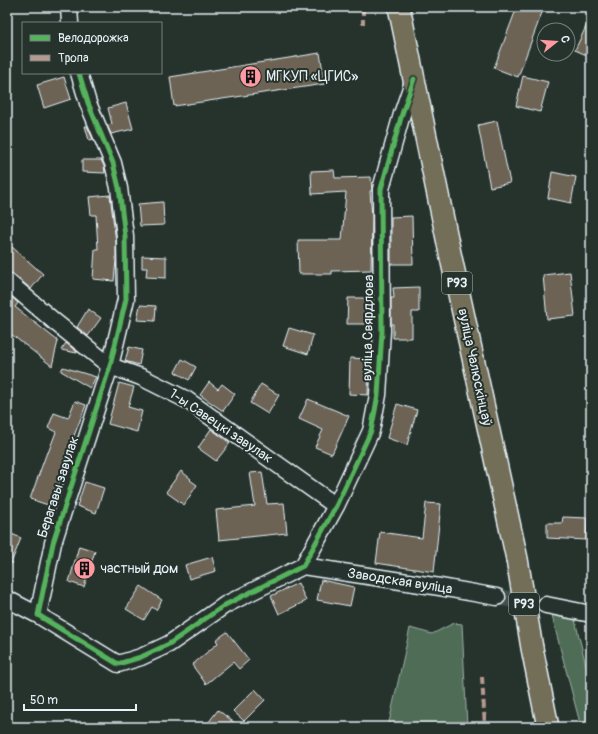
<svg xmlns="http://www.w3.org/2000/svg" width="598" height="734" font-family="Pangolin,sans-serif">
	<rect width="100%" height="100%" fill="#26332d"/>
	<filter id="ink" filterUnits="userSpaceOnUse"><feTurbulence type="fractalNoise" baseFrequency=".025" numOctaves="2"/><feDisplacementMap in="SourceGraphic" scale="8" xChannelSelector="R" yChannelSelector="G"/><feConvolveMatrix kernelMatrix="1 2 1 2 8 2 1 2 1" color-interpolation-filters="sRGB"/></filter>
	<g filter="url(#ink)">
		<path fill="#4f6d56" stroke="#9cafa7" d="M552,615L575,620L591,686V727H581L556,632Z
			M454,623L462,624L467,727H388L410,628L432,634Z"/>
		<path fill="#6c6354" stroke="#e8f1f8" d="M517,7H544L518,77L494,68Z
			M591,16V57L575,50Z
			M320,53L325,84L174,106L170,77Z
			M523,76L548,82L540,112L516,106Z
			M64,77L71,99L44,108L37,85Z
			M126,103L133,129L111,134L107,125L112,124L108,108Z
			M497,121L510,183L490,187L478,125Z
			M85,126H87L93,139L89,140Z
			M82,160H101L104,166L105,173L82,172Z
			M334,170L335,178L371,177L372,191H370L372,218L371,270L332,271V274H299L298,240H342L346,192L312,194L311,171Z
			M552,172L576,177L571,203L548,198Z
			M110,195L116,242V260L114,281L93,279L95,249H98L96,215H91L89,197Z
			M163,202L164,225L140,226L138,204Z
			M412,216L413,264H391V217Z
			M12,247L43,274L31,289L13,274L7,272V253Z
			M142,256L166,257V278L146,277L147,268H142Z
			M570,272L575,316L547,319L543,275Z
			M419,287V312H412V338H393V324H391V298H394L393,288Z
			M7,293L18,303L15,307L58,341L52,366L7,331Z
			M348,298H372V324H347Z
			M140,305L156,306L155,321L137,320Z
			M88,309L101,318L88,336L77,327Z
			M289,328L313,335L308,354L283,346Z
			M66,343L77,352V353L61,350Z
			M129,347L142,350L139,365L125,361Z
			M350,358L369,359L368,395L349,394Z
			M182,359L196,367L189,380L175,372Z
			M63,367L96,377L90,388L61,371Z
			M209,382L218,389L222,384L235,394L223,411L200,395Z
			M119,383L134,387L128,407L142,411L137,432L108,424Z
			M261,384L279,395L268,414L250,403Z
			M308,399L349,416L332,454L315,447L323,430L299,419Z
			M75,401L86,405L65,459L67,460L51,506L30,499L47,452L48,453L56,432L48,428L54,413L68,418Z
			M397,404L417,410L407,445L387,438Z
			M211,429L230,443L216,461L198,448Z
			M181,471L191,479L190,480L197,485L184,505L166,492Z
			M262,472L267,504L284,503L287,533L219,540L216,510L255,506L250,473Z
			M85,482L104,488L96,513L77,506Z
			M426,503L441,504L434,572L376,563L380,532L422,538Z
			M563,517L587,518L586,540L547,538V523H562Z
			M7,532L21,538L8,571H7Z
			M79,546L95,551L84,587L69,582Z
			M212,557L216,571L189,579L185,565Z
			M321,580L354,587L350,606L317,600Z
			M298,583L306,601L279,614L271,596Z
			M141,586L162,600L156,610L152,607L144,620L126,609Z
			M227,632L249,660L239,669L233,662L206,684L192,665L218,643L216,640Z
			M255,689L265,700L244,721L233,711Z
			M218,710L240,727H205Z"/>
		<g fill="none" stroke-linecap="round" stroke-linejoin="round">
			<path stroke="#43504b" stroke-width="16" stroke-dasharray="16 8" stroke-linecap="butt" d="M497,597L546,605"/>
			<defs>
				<path id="minor" d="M69,7L70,23
					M79,73L88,103L113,163L119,188L125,236L126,299L110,366L53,543L38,615L118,664L141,657L169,644L225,605L303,566
					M7,281L55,322L110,366L141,377L187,400L336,506
					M303,566L336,506L371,431L378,395L382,331L381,189L402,114L414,79
					M303,566L440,587L497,597
					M7,599L38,615
					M546,605L591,614"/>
				<path id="major" d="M399,7L450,253L517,559
					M532,648L548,727"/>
			</defs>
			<use href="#minor" stroke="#e8f1f8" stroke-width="19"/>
			<use href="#major" stroke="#e8f1f8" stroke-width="24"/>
			<use href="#minor" stroke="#26332d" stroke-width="16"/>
			<use href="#major" stroke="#726e59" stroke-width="21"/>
			<defs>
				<path id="major-bridge" d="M517,559L532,648"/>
			</defs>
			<use href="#major-bridge" stroke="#e8f1f8" stroke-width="24" stroke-linecap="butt"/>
			<use href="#major-bridge" stroke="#726e59" stroke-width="21"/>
			<path stroke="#b69a8f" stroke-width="4" stroke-dasharray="8 4" stroke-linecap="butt" d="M363,7V24
				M482,677L485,727"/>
			<defs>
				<path id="cycleway" d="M79,73L88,103L113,163L119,188L125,236L126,299L110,366L53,543L38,615L118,664L141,657L169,644L225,605L303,566L336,506L371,431L378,395L382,331L381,189L402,114L414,79"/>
			</defs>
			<use href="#cycleway" stroke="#26332d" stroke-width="8"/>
			<use href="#cycleway" stroke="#56b35d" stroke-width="5"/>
		</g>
	</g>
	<defs>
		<symbol id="building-disc" viewBox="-11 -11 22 22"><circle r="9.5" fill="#ff9aa2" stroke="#26332d"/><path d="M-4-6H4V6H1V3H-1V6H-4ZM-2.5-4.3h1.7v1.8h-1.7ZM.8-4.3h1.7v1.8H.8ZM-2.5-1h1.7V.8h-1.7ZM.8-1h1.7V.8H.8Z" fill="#111"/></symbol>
	</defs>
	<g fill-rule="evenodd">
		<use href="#building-disc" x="238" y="64" width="25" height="25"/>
		<use href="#building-disc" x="72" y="556" width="25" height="25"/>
	</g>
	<g text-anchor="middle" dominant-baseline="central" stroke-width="4" stroke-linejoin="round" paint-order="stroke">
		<g fill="#26332d" stroke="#aeb8bb" stroke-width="1">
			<rect x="442" y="272" width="30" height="22" rx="3"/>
			<rect x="509" y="593" width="30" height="22" rx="3"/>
		</g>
		<g font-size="13" font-weight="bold" fill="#e8f1f8">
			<text x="457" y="283">Р93</text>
			<text x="524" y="604">Р93</text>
		</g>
		<g font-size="14" fill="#e8f1f8" stroke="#26332d" text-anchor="start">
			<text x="266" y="76">МГКУП «ЦГИС»</text>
			<text x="100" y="568">частный дом</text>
		</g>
		<g font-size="14" fill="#e8f1f8" stroke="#26332d">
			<text transform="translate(368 328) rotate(-89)">вуліца Свярдлова</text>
			<text transform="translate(475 367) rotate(78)">вуліца Чалюскінцаў</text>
			<text transform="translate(221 426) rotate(34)">1-ы Савецкі завулак</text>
			<text transform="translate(58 487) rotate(-72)">Берагавы завулак</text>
			<text transform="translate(400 581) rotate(9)">Заводская вуліца</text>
		</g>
	</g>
	<rect width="598" height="734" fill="none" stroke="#26332d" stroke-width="24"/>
	<rect x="12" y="12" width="574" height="710" fill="none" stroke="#e8f1f8" stroke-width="1.5" filter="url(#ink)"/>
	<rect x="22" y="22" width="140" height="52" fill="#26332d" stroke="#747f7e"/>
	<rect x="30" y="35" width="20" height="6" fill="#56b35d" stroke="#747f7e"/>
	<text x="58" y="42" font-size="12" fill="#e8f1f8">Велодорожка</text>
	<rect x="30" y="55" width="20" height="6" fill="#b69a8f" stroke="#747f7e"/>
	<text x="58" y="62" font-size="12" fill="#e8f1f8">Тропа</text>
	<g transform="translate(556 42) rotate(73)"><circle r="19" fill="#26332d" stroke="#747f7e"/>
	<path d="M0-3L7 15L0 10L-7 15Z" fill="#ff9aa2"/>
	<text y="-6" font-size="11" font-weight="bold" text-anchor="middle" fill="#e8f1f8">С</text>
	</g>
	<path d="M24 704v6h112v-6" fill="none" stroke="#e8f1f8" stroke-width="2"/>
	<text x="30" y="704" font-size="12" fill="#e8f1f8" stroke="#26332d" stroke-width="3" paint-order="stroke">50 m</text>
</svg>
